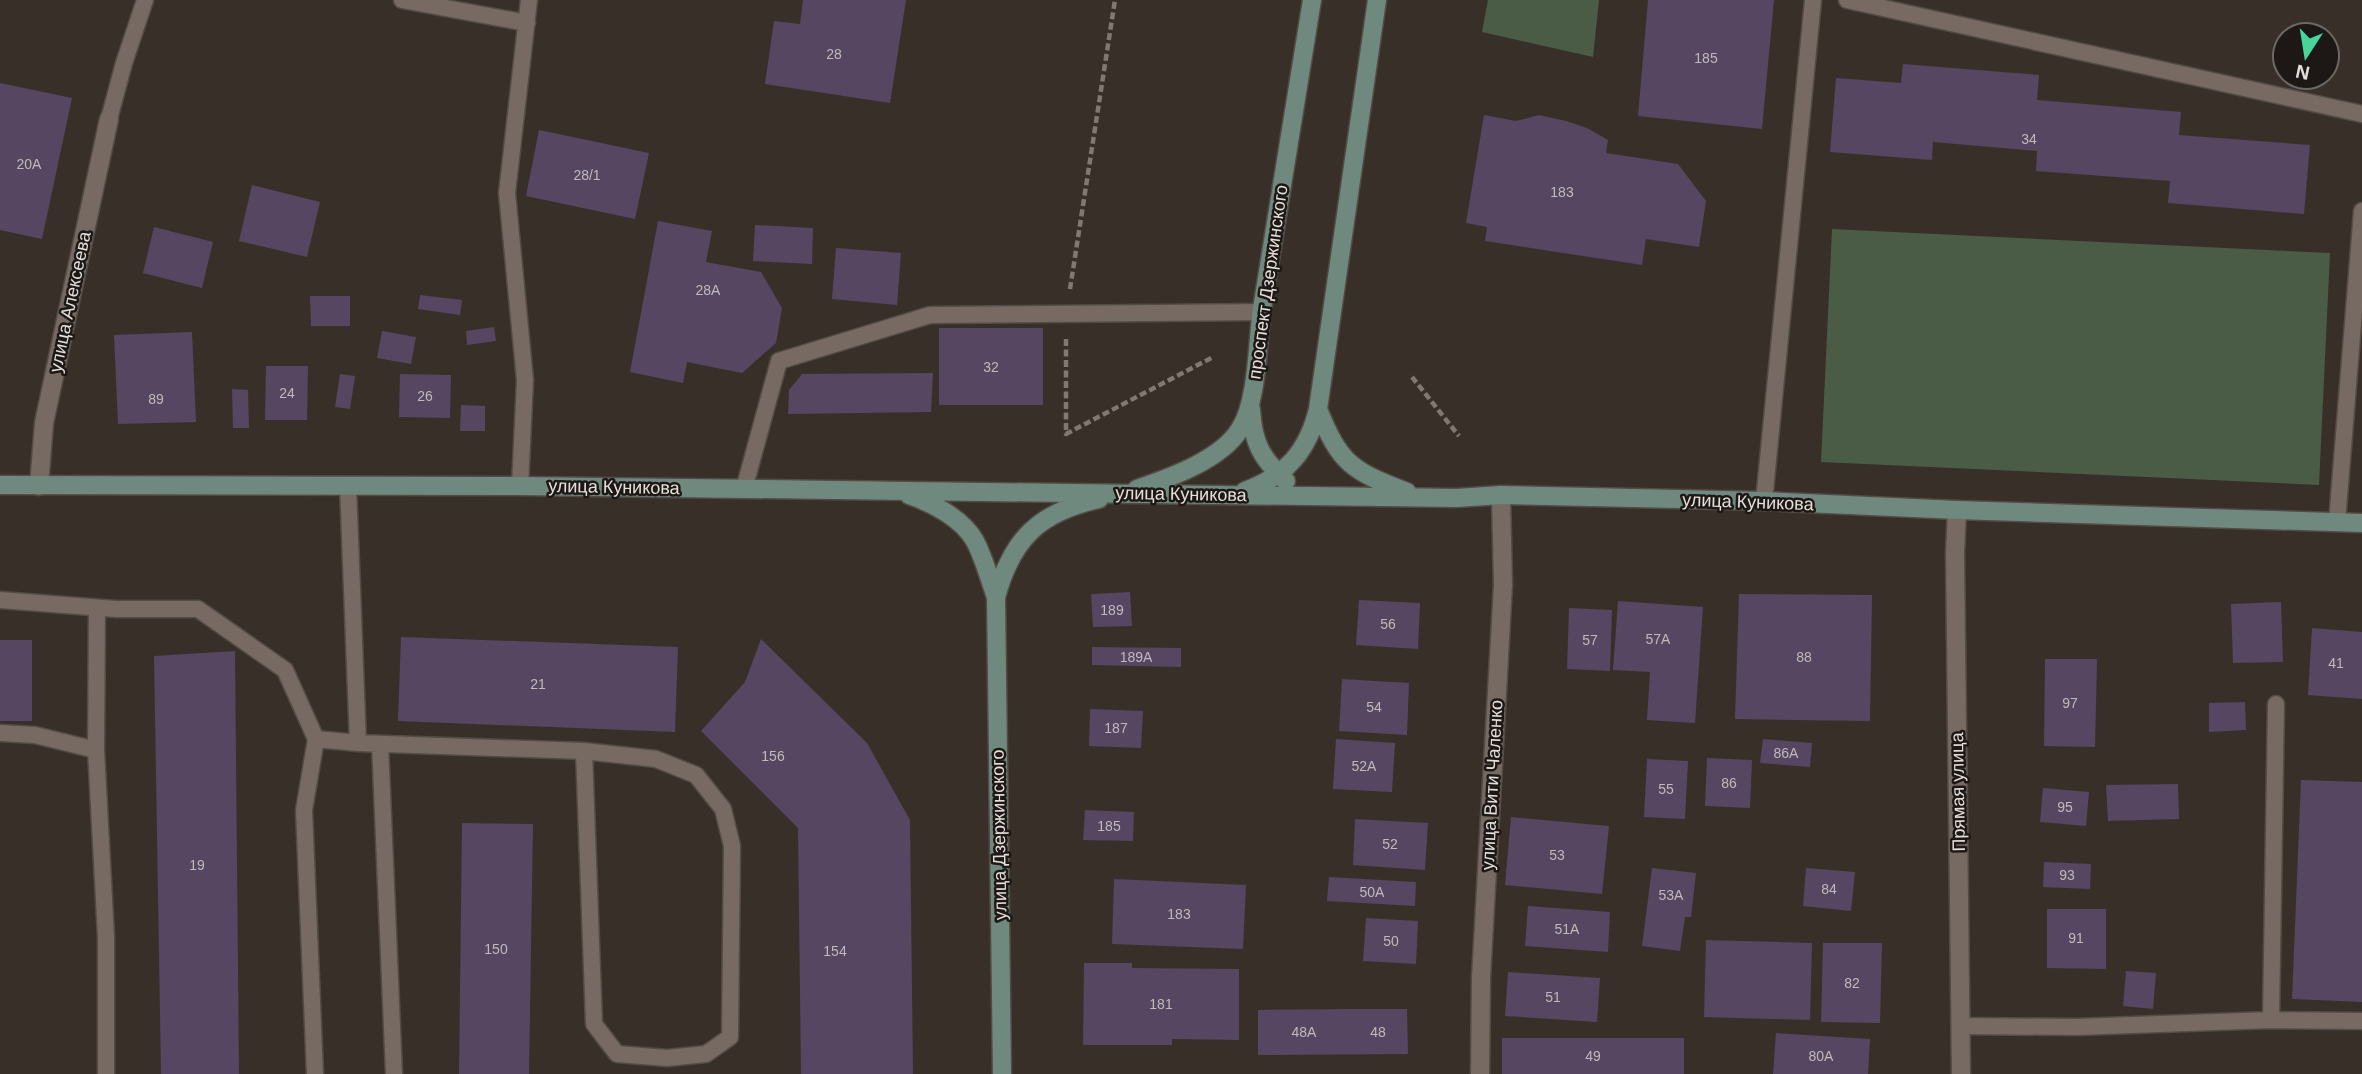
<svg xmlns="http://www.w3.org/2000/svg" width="2362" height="1074" font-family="Arial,sans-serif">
	<rect width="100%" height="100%" fill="#392f29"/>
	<path fill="#4a5b46" d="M1488,0H1599L1593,57L1482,32Z
		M1832,229L2330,253L2319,485L1821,462Z"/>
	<path fill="#564662" d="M803,0H906L890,103L765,84L774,21L800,24Z
		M1648,0H1774L1762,129L1638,116Z
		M1903,64L2039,75L2037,100L2181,112L2179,135L2310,145L2304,214L2168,203L2170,181L2036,171L2037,151L1933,142L1932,160L1830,152L1836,78L1901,83Z
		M0,83L72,98L42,239L0,230Z
		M1484,115L1516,121L1539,115L1566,121L1587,128L1608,140L1606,153L1678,164L1706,201L1699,247L1646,239L1642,265L1485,241L1487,227L1466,223Z
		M539,130L649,153L635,219L526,196Z
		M252,185L320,202L307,257L239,241Z
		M658,221L712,231L706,262L761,272L782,308L776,343L742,373L687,362L683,383L630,372Z
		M755,225L813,228L812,264L753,261Z
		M154,227L213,242L202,288L143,273Z
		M836,248L901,253L897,305L832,299Z
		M420,295L462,300L460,315L418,309Z
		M310,296H350V326H311Z
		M494,327L496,341L467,345L466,331Z
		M939,328H1043V405H939Z
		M382,331L416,337L411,364L377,358Z
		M192,332L196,422L118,424L114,335Z
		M266,366H308L307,420H265Z
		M933,373L931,412L788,414L789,390L802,374Z
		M340,374L355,376L350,409L335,407Z
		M400,374L451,375L450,418L399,417Z
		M232,389L248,390L249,428H233Z
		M461,405L485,406V431H460Z
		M1130,592L1132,626L1093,627L1091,594Z
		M1739,594L1872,595L1870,721L1735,719Z
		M1359,600L1420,603L1418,649L1356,645Z
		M1618,601L1703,607L1695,723L1647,720L1650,672L1613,670Z
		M2281,602L2283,662L2233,663L2231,604Z
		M1569,608L1612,610L1610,671L1567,669Z
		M2312,628L2362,632V699L2308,695Z
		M401,637L678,647L675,732L398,721Z
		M761,639L867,743L910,820L913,1074H801L798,828L701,731L745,682Z
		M0,640H32V721H0Z
		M1092,647L1181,648V667L1092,665Z
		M235,651L239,1074H161L154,656Z
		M2045,659H2097L2095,747L2044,746Z
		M1342,679L1409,683L1407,735L1339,731Z
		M2245,702L2246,730L2209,732V703Z
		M1090,709L1143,711L1141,748L1089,746Z
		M1336,739L1395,743L1392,792L1333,789Z
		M1763,739L1812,743L1810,767L1760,763Z
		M1707,758L1752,760L1750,808L1705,806Z
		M1647,759L1688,761L1685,819L1644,817Z
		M2301,780L2362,782V1002L2292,999Z
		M2178,784L2179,819L2108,821L2106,785Z
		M2043,788L2089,792L2086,826L2040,822Z
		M1085,810L1134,812L1133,841L1083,840Z
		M1511,817L1609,826L1602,894L1505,885Z
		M1355,819L1428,823L1425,870L1353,865Z
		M462,823L533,824L529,1074H459Z
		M2044,862L2091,864L2090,889L2043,887Z
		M1652,868L1696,873L1691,917H1685L1680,951L1642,946Z
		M1806,868L1855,872L1851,911L1803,906Z
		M1329,877L1416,882L1415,906L1327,901Z
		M1114,879L1246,885L1243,949L1112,944Z
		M1528,906L1610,912L1608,952L1525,946Z
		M2047,909H2106V969L2047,968Z
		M1366,918L1418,921L1416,964L1363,961Z
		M1706,940L1812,943L1810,1020L1704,1017Z
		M1823,943H1882L1880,1023L1821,1022Z
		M1084,963H1132V968L1239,969V1040L1172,1039V1045H1083Z
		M2126,971L2156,973L2153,1009L2123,1006Z
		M1508,972L1600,978L1597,1022L1505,1016Z
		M1350,1009H1407L1408,1054L1258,1055V1010Z
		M1776,1033L1870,1039L1868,1074H1773Z
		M1502,1038H1684V1074H1502Z"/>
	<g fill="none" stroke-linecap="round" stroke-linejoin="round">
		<defs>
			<path id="lane" d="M402,0L527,23
				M1847,0L2362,114
				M109,119L124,63L145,0
				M348,486L358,743L584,751L594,1024L617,1054L667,1058L706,1054L730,1037L732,846L723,809L696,775L656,759L584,751
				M520,486L525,380L507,193L529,0
				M744,489L779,361L930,315L1262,312
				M1764,501L1813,0
				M2337,522L2362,211
				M0,600L116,609H198L285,670L316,739L358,743
				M0,733L35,735L96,750L106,937V1074
				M380,744L394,1074
				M96,750L97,608
				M2271,1020L2276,704
				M1961,1026L2077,1027L2271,1020L2362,1021
				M315,1074L304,810L316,739"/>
			<path id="street" d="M39,486L44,423L109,119
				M1957,510L1955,553L1961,1074
				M1480,1074L1481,978L1503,585L1501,495"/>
			<path id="secondary" d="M1377,0L1318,409C1340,464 1352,471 1407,492
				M1251,409C1253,443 1261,458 1286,481
				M0,485L520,486L1457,498L1501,495L1764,501L1957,510L2362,523
				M1137,489C1169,478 1221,460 1240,429C1258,401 1257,343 1262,309C1278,206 1295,103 1312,0
				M1245,491C1286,476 1308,451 1318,409
				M909,495C932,503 962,518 975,541C984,558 989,578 996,597
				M1002,1074L996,597C1012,539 1039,512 1099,499"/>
		</defs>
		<use href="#lane" stroke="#534b45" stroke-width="19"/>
		<use href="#street" stroke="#534b45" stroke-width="21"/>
		<use href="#secondary" stroke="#534b45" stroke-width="21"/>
		<path stroke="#817873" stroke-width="4.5" stroke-dasharray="7 3.5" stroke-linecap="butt" d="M1070,289L1115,0
			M1066,339V434L1213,357
			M1412,377L1459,436"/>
		<use href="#lane" stroke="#766a62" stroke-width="16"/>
		<use href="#street" stroke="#766a62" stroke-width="18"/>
		<use href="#secondary" stroke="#6f897e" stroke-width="18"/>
	</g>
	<g text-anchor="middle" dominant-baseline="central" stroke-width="5" stroke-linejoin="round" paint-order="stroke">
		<g font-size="14" fill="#c1b9bc">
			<text x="834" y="54">28</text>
			<text x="1706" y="58">185</text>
			<text x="2029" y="139">34</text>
			<text x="29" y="164">20А</text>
			<text x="587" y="175">28/1</text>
			<text x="1562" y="192">183</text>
			<text x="708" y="290">28А</text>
			<text x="991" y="367">32</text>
			<text x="287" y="393">24</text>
			<text x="425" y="396">26</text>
			<text x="156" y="399">89</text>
			<text x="1112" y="610">189</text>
			<text x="1388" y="624">56</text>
			<text x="1658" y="639">57А</text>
			<text x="1590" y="640">57</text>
			<text x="1136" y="657">189А</text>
			<text x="1804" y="657">88</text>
			<text x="2336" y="663">41</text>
			<text x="538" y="684">21</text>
			<text x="2070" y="703">97</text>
			<text x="1374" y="707">54</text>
			<text x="1116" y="728">187</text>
			<text x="1786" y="753">86А</text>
			<text x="773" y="756">156</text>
			<text x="1364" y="766">52А</text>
			<text x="1729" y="783">86</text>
			<text x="1666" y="789">55</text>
			<text x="2065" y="807">95</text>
			<text x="1109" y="826">185</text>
			<text x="1390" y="844">52</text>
			<text x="1557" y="855">53</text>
			<text x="197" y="865">19</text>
			<text x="2067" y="875">93</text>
			<text x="1829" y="889">84</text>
			<text x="1372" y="892">50А</text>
			<text x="1671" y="895">53А</text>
			<text x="1179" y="914">183</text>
			<text x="1567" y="929">51А</text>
			<text x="2076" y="938">91</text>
			<text x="1391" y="941">50</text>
			<text x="496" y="949">150</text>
			<text x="835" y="951">154</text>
			<text x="1852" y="983">82</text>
			<text x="1553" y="997">51</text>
			<text x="1161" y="1004">181</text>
			<text x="1304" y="1032">48А</text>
			<text x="1378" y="1032">48</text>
			<text x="1593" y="1056">49</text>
			<text x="1821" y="1056">80А</text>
		</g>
		<g font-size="18" fill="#e5dfda" stroke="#1d1815">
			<text transform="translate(1268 282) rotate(-82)">проспект Дзержинского</text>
			<text transform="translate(70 302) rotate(-78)">улица Алексеева</text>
			<text transform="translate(614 487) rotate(1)">улица Куникова</text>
			<text transform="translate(1181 494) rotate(1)">улица Куникова</text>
			<text transform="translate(1748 502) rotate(2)">улица Куникова</text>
			<text transform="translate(1492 785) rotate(-87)">улица Вити Чаленко</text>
			<text transform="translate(1958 792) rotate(-91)">Прямая улица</text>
			<text transform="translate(999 835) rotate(-91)">улица Дзержинского</text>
		</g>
	</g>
	<g transform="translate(2306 56) rotate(192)"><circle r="33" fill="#1d1815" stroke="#6d6864" stroke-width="2"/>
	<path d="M0-5L12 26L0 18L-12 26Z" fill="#47d49d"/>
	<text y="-10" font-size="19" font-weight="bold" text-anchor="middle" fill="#e5dfda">N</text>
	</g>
</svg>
